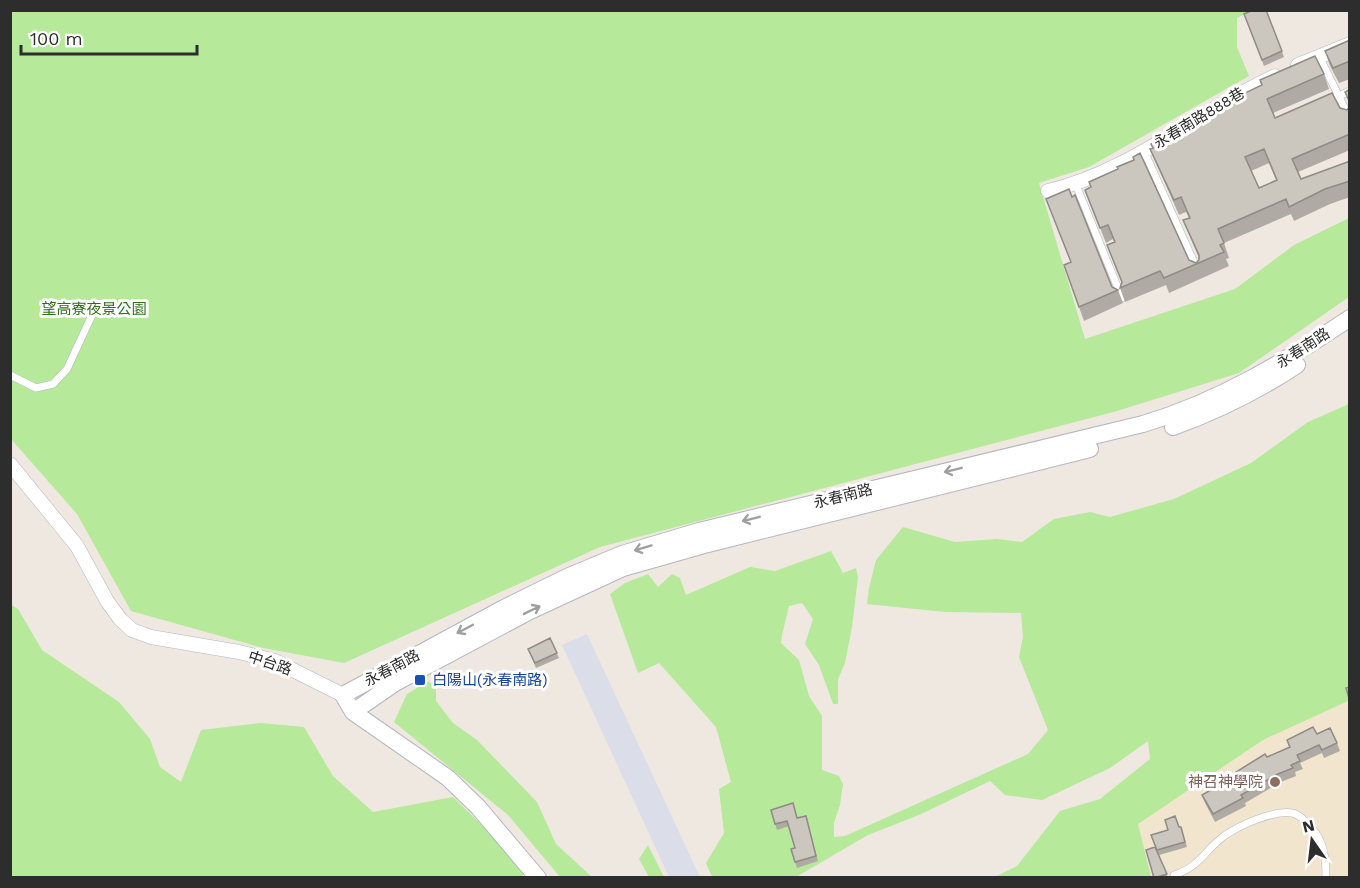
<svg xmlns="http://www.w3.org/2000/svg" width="1360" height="888" font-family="'Work Sans','Noto Sans TC',sans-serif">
	<rect width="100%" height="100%" fill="#efe8e0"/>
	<path fill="#f2e5ce" d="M1348,701L1349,877H1151L1137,824L1263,740Z"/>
	<path fill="#dbdde8" d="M587,634L700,877H669L562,645Z"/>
	<path fill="#b6e999" d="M10,11H1251L1237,18V47L1249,76L1089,167L1039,183L1085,339L1235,289L1294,245L1349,218V297L1239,373L1117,411L600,547L344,663L263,648L131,611L77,514L11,439Z
		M1349,404V703L1348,701L1263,740L1138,824L1151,877H995L1017,866L1060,811L1100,799L1150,759L1148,741L1110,768L1042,800L1005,795L990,781L919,815L868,835L796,877H712L706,863L724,833L719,789L731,782L716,727L659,663L638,673L610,594L625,583L648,574L658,587L672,574L680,578L686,595L750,567L775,571L831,551L843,573L856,568L858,577L852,627L845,663L838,679V704H833L819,665L805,644L813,619L802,603L789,606L782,635L781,643L799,660L809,696L822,716V770L839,776L843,784L840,805L834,823V837L845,836L1028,754L1048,730L1019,657L1023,637L1021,613L945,612L867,604L869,588L876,560L903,527L955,542L997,539L1022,542L1054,519L1090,512L1110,517L1174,499L1251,463L1308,422Z
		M10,604L18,609L42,650L119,702L150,739L160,767L181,782L201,730L261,723L304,727L333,776L373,812L453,797L514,856L524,877H11Z
		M427,682L436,683V701L453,723L477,740L537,802L556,844L592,877H560L508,815L394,722L407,694Z
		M648,845L664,877H649L639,859Z"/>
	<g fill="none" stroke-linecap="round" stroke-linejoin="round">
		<defs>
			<path id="service" d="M1319,56L1350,119
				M1328,101L1350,91
				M1144,151L1197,269
				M1076,185L1122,298
				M10,375L36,388L53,384L67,369L93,313
				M1174,875C1201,866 1204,851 1224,836C1240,825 1273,810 1292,813C1299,814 1303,819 1307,823C1324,838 1326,857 1326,878"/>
			<path id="minor" d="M1298,65L1350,44
				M1048,191C1131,172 1199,111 1275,76
				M10,464L77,546L107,601L120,619L132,630L151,637L239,652L275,661L343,695"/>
			<path id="tertiary" d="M1173,427C1217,411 1258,391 1297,365
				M353,712L395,683L530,611L623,568L704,545L1090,449
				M538,878L478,807L448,778L353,712L343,695L504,608L567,577L622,554L699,531L1143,424C1220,401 1284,362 1350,318"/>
		</defs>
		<use href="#service" stroke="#b3b6c2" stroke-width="8"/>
		<use href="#minor" stroke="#b3b6c2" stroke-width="15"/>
		<use href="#tertiary" stroke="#b3b6c2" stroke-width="18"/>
		<use href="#service" stroke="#fff" stroke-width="7"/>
		<use href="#minor" stroke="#fff" stroke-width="14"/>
		<use href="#tertiary" stroke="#fff" stroke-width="16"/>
	</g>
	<path fill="#afaaa3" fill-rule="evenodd" d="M1266,10L1284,57L1264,66L1244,14Z
		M1350,40V79L1339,83L1330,66L1325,51Z
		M1324,74L1329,89L1273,113L1275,118L1340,108L1347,110L1350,106V150L1298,172L1301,179L1350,161V197L1330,204L1294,221L1291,214L1224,243L1229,258L1226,259L1229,266L1169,293L1166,285L1125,302L1120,288L1122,282L1107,245L1114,242L1113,239L1106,243L1085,190L1189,260L1196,263L1199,260V258L1183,220L1189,218L1186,212L1179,215L1156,163L1150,149ZM1269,163L1276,180L1259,188L1251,171Z
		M1072,197L1112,287L1118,290L1123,303L1084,321L1064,265L1071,262L1046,199Z
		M550,638L559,658L536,668L530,654Z
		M1317,734L1337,743L1340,751L1324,758L1322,753L1300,763L1303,769L1295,772L1296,776L1281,782L1245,803L1246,806L1215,822L1205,803L1202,795L1237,775L1236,772L1289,748L1287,740Z
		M771,810L798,818L806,816L818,861L797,868L791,849L795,848L789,826L777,830Z
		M1181,827L1187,847L1159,855L1151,835Z
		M1155,847L1168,878H1154Z"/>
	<path fill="#cbc6be" stroke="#8e8b85" stroke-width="1.5" fill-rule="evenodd" d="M1253,10H1266L1282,51L1262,60L1244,14Z
		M1350,40V61L1333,68L1325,51Z
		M1315,56L1324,74L1267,99L1275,118L1332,93L1340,108L1347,110L1350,106V134L1292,159L1301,179L1350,161V181L1325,189L1289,207L1286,199L1218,229L1224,243L1220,245L1224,252L1164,278L1160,271L1120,288L1122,282L1107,245L1115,242L1108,225L1100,228L1085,190L1091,187L1089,182L1118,169L1117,167L1134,160L1133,157L1140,153L1189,260L1196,263L1199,260V255L1183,220L1190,218L1181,197L1174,200L1150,149L1153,148L1151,144L1221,113L1218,106L1262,85L1260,80ZM1264,149L1277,180L1259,188L1245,157Z
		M1350,89V103L1345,92Z
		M1069,189L1072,197L1075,195L1112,287L1118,290L1079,307L1064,265L1071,262L1046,199Z
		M550,638L557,653L535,663L528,649Z
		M1350,687V701L1346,688Z
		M1313,727L1317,734L1330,728L1337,743L1322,750L1319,745L1297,755L1300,761L1291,765L1293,768L1278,774L1241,795L1243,798L1213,814L1202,795L1237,775L1236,772L1265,754L1267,757L1290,747L1287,740Z
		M793,803L797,818L806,816L816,856L795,862L791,849L795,848L787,821L775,824L771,810Z
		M1175,816L1179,827H1181L1185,842L1157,850L1151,835L1168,830L1165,820Z
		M1155,847L1167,874L1154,878L1146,850Z"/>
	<defs><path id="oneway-shaft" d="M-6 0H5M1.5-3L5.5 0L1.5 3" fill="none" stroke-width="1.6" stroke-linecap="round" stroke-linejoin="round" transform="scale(1.5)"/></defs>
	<g stroke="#a0a0a0">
		<use href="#oneway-shaft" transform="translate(953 470) rotate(166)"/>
		<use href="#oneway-shaft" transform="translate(751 519) rotate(166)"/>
		<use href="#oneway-shaft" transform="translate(643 548) rotate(163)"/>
		<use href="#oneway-shaft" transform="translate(532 610) rotate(-26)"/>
		<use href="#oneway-shaft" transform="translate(465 629) rotate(152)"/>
	</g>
	<rect fill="#1a4fb4" stroke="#fff" stroke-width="2" x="414" y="674" width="12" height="12" rx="3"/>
	<circle fill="#8d6e63" stroke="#fff" stroke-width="2" cx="1275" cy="782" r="6"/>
	<g text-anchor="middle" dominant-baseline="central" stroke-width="6" stroke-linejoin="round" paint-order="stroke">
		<g font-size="15" fill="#2d2d2d" stroke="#fff">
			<text transform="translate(1199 118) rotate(-31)">永春南路888巷</text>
			<text transform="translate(1303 348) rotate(-33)">永春南路</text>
			<text transform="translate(843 496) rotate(-14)">永春南路</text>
			<text transform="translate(270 663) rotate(19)">中台路</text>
			<text transform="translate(392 668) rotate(-28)">永春南路</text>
		</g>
		<g font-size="15" fill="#2c7216" stroke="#fff">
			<text x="94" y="309">望高寮夜景公園</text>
		</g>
		<g font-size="15" fill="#164399" stroke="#fff" text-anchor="start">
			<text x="432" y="680">白陽山(永春南路)</text>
		</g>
		<g font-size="15" fill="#785e54" stroke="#fff" text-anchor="end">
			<text x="1263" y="782">神召神學院</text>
		</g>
	</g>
	<rect width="1360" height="888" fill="none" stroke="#2d2d2d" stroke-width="24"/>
	<g transform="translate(1312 840) rotate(346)" stroke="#ffffff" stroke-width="4.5" paint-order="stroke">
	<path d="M0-4.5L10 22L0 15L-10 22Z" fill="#2d2d2d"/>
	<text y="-9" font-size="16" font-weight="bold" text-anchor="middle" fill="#2d2d2d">N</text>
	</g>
	<path d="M21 45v9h176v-9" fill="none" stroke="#2d2d2d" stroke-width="3"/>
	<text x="30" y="45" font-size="18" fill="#2d2d2d" stroke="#ffffff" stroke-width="4.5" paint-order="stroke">100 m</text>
</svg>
